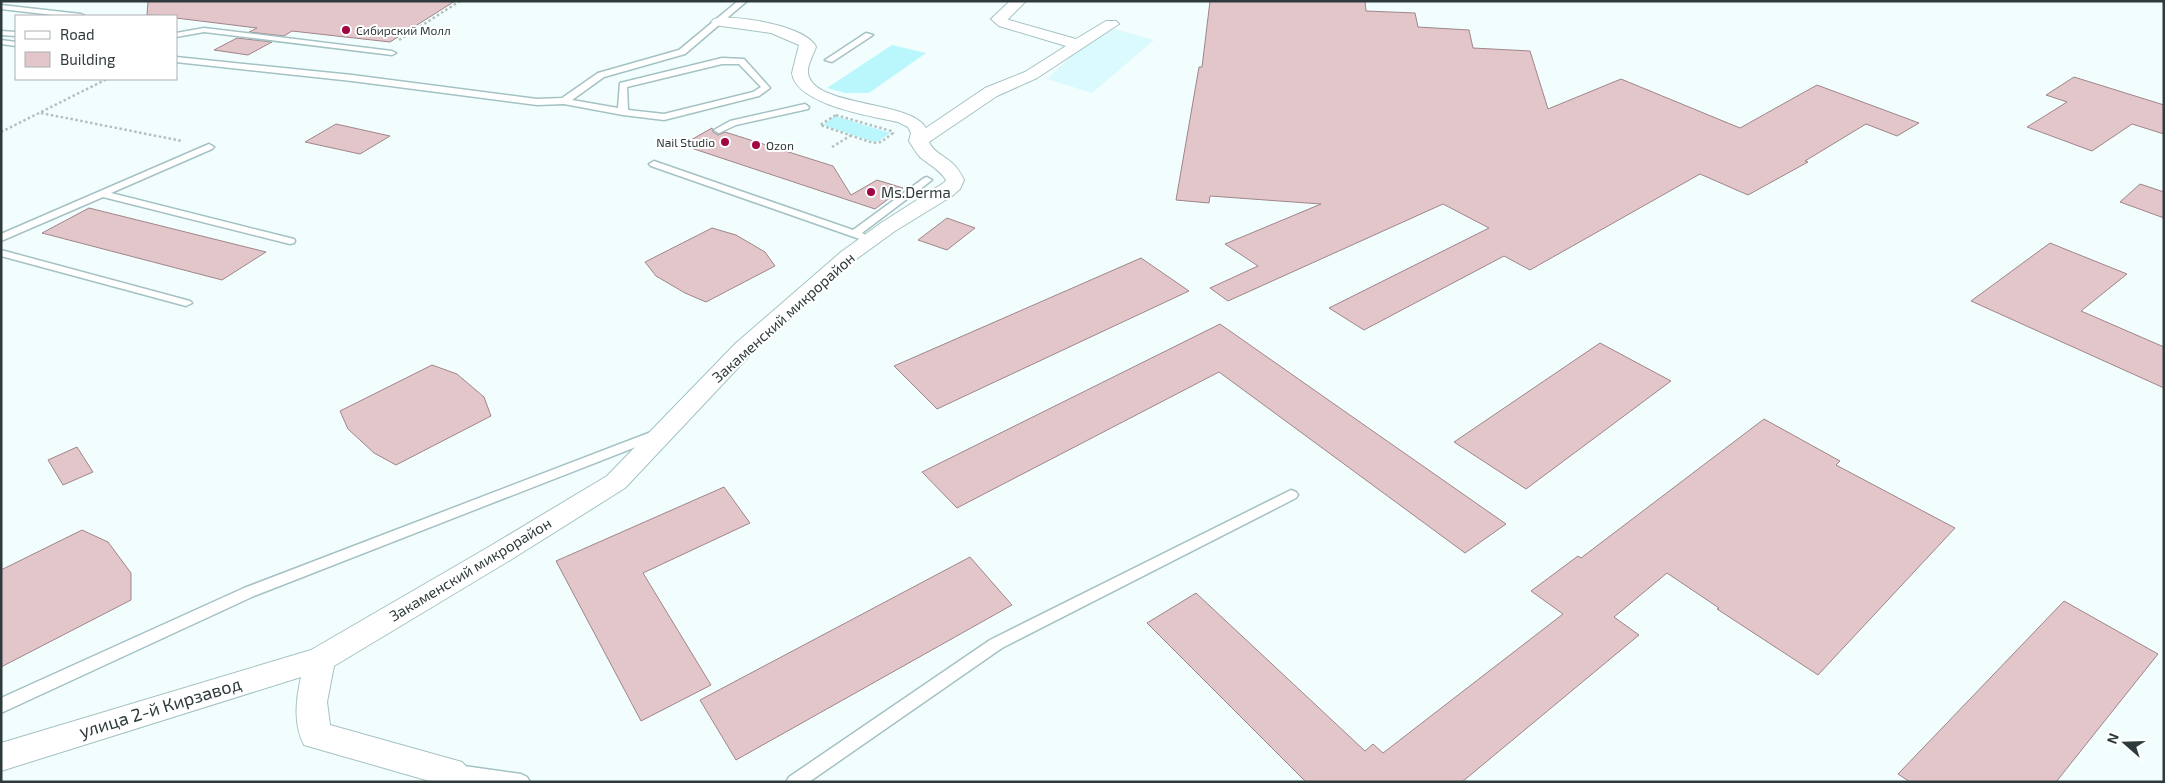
<svg xmlns="http://www.w3.org/2000/svg" width="2165" height="783" font-family="'Exo 2',sans-serif">
	<rect width="100%" height="100%" fill="#f2fefe"/>
	<path fill="#dafafd" d="M1114,29L1154,40L1092,93L1047,79L1079,49Z"/>
	<path fill="#baf7fc" d="M892,45L926,53L869,93H845L827,88Z
		M833,117H839L890,133L879,141L874,142L823,125Z"/>
	<path fill="#e2c6ca" stroke="#9f8589" d="M148,1H455L390,42L292,31L284,36L249,32L257,28L176,18V16L147,15Z
		M1210,1H1365L1366,11L1415,13L1418,27L1469,30L1473,48L1530,51L1548,109L1621,79L1740,128L1817,85L1919,123L1897,136L1866,124L1805,161L1808,162L1748,195L1700,174L1530,270L1504,256L1364,330L1329,308L1489,228L1443,204L1228,301L1210,288L1258,266L1225,244L1321,204L1210,196L1209,203L1176,200L1199,67H1202Z
		M237,38L272,42L248,55L214,50Z
		M2074,77L2164,105V134L2132,124L2092,151L2027,127L2067,102L2046,95Z
		M336,124L390,136L360,154L305,142Z
		M712,128L713,132L718,135L725,132L833,166L851,195L877,180L903,188L875,209L682,145Z
		M2140,184L2164,192V218L2120,202Z
		M89,208L266,252L222,280L42,233Z
		M947,218L975,228L947,250L918,240Z
		M712,228L736,235L765,252L775,266L706,302L685,293L656,276L645,262Z
		M2050,243L2127,274L2081,311L2164,347V388L1971,301Z
		M1141,258L1189,291L937,409L894,366Z
		M1220,324L1347,413L1506,524L1465,553L1219,372L957,508L922,472Z
		M1600,343L1671,381L1526,489L1454,442Z
		M432,365L457,374L484,397L491,416L396,465L374,453L348,429L340,411Z
		M1764,419L1840,461L1836,465L1955,528L1818,675L1717,609L1719,608L1667,573L1614,617L1639,635L1462,782H1306L1147,623L1196,593L1365,751L1373,744L1383,753L1563,614L1531,591L1578,556L1581,558Z
		M77,447L93,472L63,485L48,460Z
		M724,487L750,523L643,573L711,685L641,721L556,561Z
		M82,530L108,542L131,573V600L1,667V570Z
		M970,557L1012,605L736,760L700,700Z
		M2064,601L2158,654L2056,782H1910L1898,774Z"/>
	<g fill="none" stroke-linecap="round" stroke-linejoin="round">
		<defs>
			<path id="lane" d="M738,1H747L685,54L604,77L572,100L618,108L620,83L722,58L744,59L770,88L759,96L664,120L623,115L564,104L537,105L352,81L176,62V57L352,75L537,99L562,98L598,73L679,50ZM722,64H739L761,87L753,92L664,114L628,110L627,87Z
				M1,5L81,14L85,16H62L1,9Z
				M204,28L392,51L396,53L392,55L204,32L176,37V33Z
				M1,31L16,32V36L1,35Z
				M866,33L873,35L832,62L825,60Z
				M1,40L16,42V46L1,44Z
				M805,104L809,107L808,109L736,125L719,133L714,130L730,121Z
				M209,144L214,147L212,149L111,193L294,239L295,241L294,243L290,244L103,197L1,241V234Z
				M654,161L853,230L924,178L927,177L932,180L862,233L876,240L871,243L651,166L649,164Z
				M1,250L190,301L192,303L186,306L1,256Z
				M659,429L664,430L666,433L664,436L254,596L1,713V698L244,588Z
				M1291,490L1296,492L1298,495L1296,498L1002,648L809,782H786L789,777L990,640Z
				M457,765L521,774L527,777L530,782L457,781L451,778L448,773L451,768Z"/>
			<path id="street" d="M1010,1H1026L1008,19L1009,20L1076,39L1106,21H1116L1119,24L1037,78L997,96L929,142C933,152 945,156 952,163C958,168 961,174 964,180L960,189L952,196L895,231L855,260L752,353L625,488L512,559L334,666L327,702L330,725L462,762L471,772L475,782H433L304,745C293,723 296,700 301,677L1,771V743L311,650L492,545L607,476L736,343L841,252L881,223L945,182L946,180C940,170 930,165 921,158C916,153 913,147 909,141L911,133L908,127L898,122C872,116 796,105 792,73L799,45L771,33L714,25L711,22L714,19C734,14 807,26 816,47C813,56 805,68 809,77C820,107 911,101 926,128L985,88L1025,72L1066,46L999,26L991,19Z"/>
		</defs>
		<use href="#lane" stroke="#a4c2c4" stroke-width="3"/>
		<use href="#street" stroke="#a4c2c4" stroke-width="2"/>
		<path stroke="#b4c0c0" stroke-width="2.5" stroke-dasharray="2.5 2.5" stroke-linecap="butt" d="M399,40L460,1
			M41,113L182,141
			M836,115L891,131L893,133L881,142L873,143L820,125Z
			M1,132L107,79
			M832,147L850,136"/>
		<use href="#lane" fill="#fff" fill-rule="evenodd"/>
		<use href="#street" fill="#fff" fill-rule="evenodd"/>
	</g>
	<g fill="#a10443" stroke="#fff" stroke-width="2">
		<circle cx="346" cy="30" r="5"/>
		<circle cx="725" cy="142" r="5"/>
		<circle cx="756" cy="145" r="5"/>
		<circle cx="871" cy="192" r="5"/>
	</g>
	<g text-anchor="middle" dominant-baseline="central" stroke-width="4" stroke-linejoin="round" paint-order="stroke">
		<g font-size="12" fill="#2e3a3b" stroke="#fff" text-anchor="start">
			<text x="356" y="30">Сибирский Молл</text>
			<text x="715" y="142" text-anchor="end">Nail Studio</text>
			<text x="766" y="145">Ozon</text>
		</g>
		<g font-size="15" fill="#2e3a3b" stroke="#fff" text-anchor="start">
			<text x="881" y="192">Ms.Derma</text>
		</g>
		<g font-size="15" fill="#2e3a3b" stroke="#fff">
			<text transform="translate(783 317) rotate(-42)">Закаменский микрорайон</text>
			<text transform="translate(470 569) rotate(-31)">Закаменский микрорайон</text>
		</g>
		<g font-size="18" fill="#2e3a3b" stroke="#fff">
			<text transform="translate(160 707) rotate(-17)">улица 2-й Кирзавод</text>
		</g>
	</g>
	<rect width="2165" height="783" fill="none" stroke="#2e3a3b" stroke-width="5"/>
	<rect x="15" y="15" width="162" height="65" fill="#ffffff" stroke="#abb0b1"/>
	<rect x="25" y="31" width="25" height="8" fill="#ffffff" stroke="#abb0b1"/>
	<text x="60" y="40" font-size="15" fill="#2e3a3b">Road</text>
	<rect x="25" y="52" width="25" height="15" fill="#e2c6ca" stroke="#abb0b1"/>
	<text x="60" y="65" font-size="15" fill="#2e3a3b">Building</text>
	<g transform="translate(2125 743) rotate(290)" stroke="#ffffff" stroke-width="4" paint-order="stroke">
	<path d="M0-4L9 19L0 12L-9 19Z" fill="#2e3a3b"/>
	<text y="-8" font-size="14" font-weight="bold" text-anchor="middle" fill="#2e3a3b">N</text>
	</g>
</svg>
